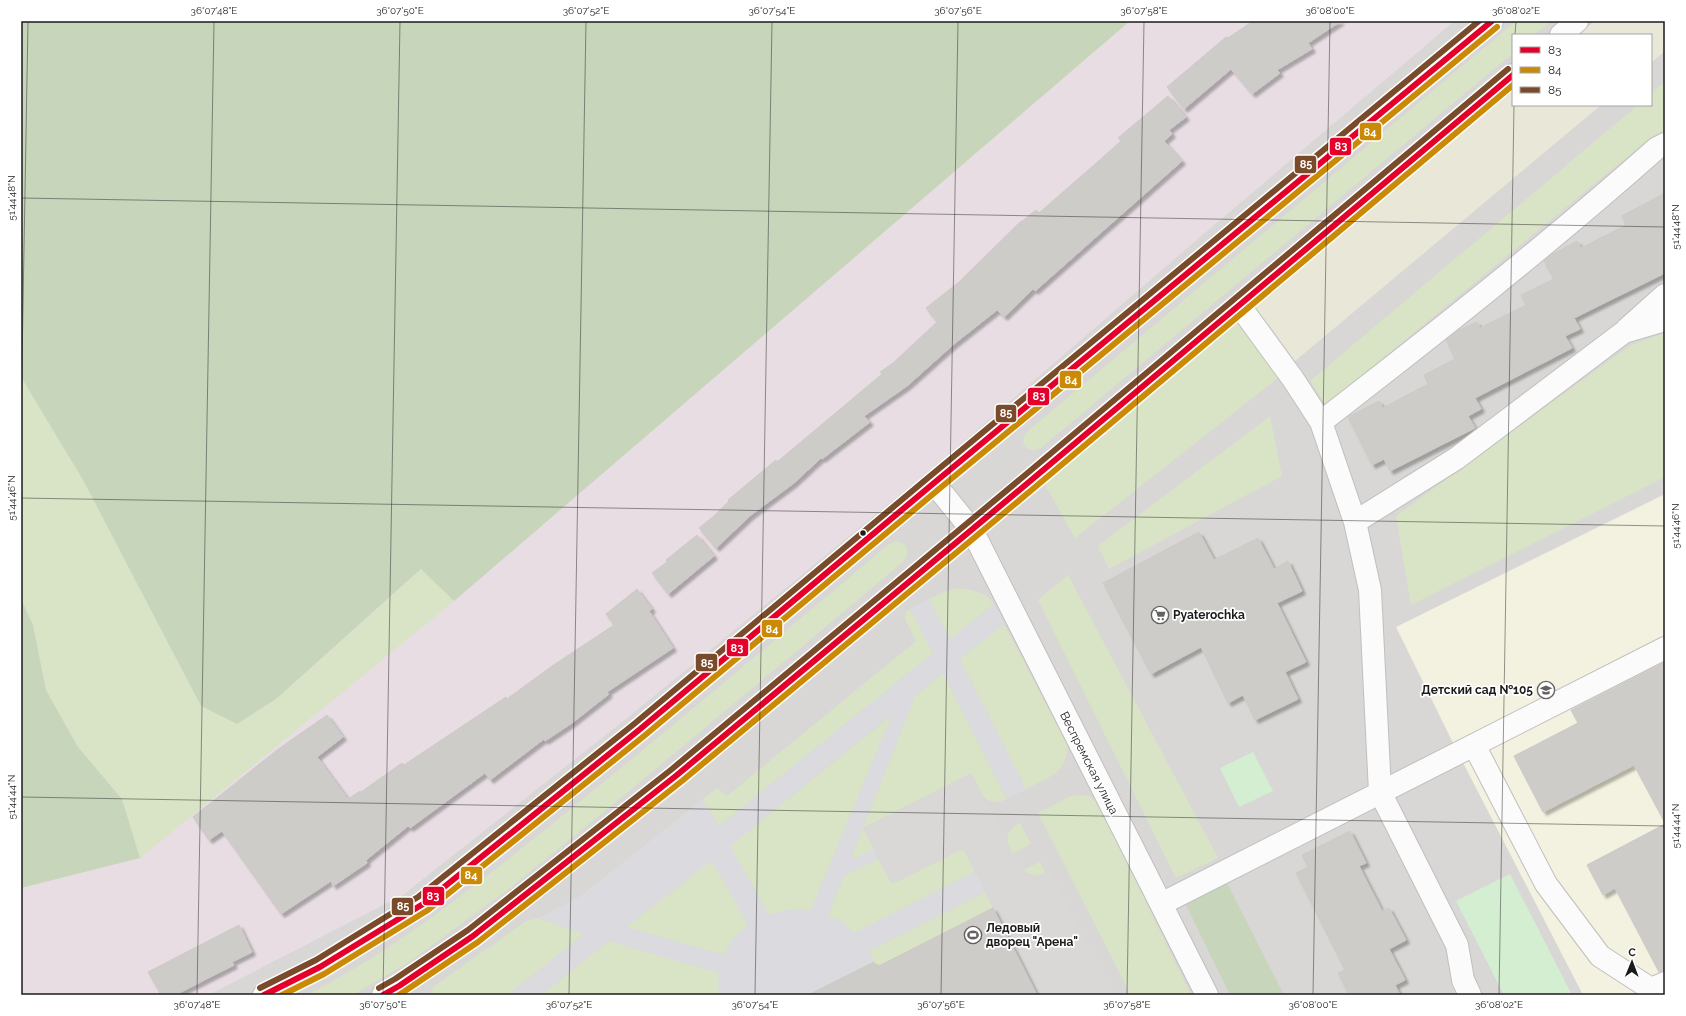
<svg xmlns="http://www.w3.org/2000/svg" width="1686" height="1016" font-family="Raleway,sans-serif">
	<defs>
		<filter id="shadow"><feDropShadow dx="3.5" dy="3.5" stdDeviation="1" flood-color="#0004"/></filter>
	</defs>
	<rect width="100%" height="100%" fill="#eae7e4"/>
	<path fill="#d9d7d5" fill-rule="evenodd" d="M1454,21H1665V995H208L404,894L1208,230ZM1513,35H1651V105H1513Z"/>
	<path fill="#e7dde3" d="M1074,21H1454L1208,230L941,461L626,719L404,894L208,995H21V431L51,414L419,569L446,594Z"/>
	<path fill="#f3f1df" d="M1665,494V995H1583L1458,753L1396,627Z"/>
	<path fill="#e9e8d8" d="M1595,21H1665V51L1651,63V35H1578Z
		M1513,90V105H1601L1295,361L1255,307Z"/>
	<path fill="#d8e4c5" d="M1516,21H1551L1534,35H1513V53L1042,447C1028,456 1016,443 1028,431Z
		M1665,82V131L1650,138L1326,405L1310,381L1638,105H1651V94Z
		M1238,321L1279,377L1075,538L1044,483Z
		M1665,333V477L1411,605L1396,516L1631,345Z
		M21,377L83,480L201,706L237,724L276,699L422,569L454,601L140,858L122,799L78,747L46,690L33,625L21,599Z
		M1270,416L1282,476L1109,569L1098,546Z
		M896,541L904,544C909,551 908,555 903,562L622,797L506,891L409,962L353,995H307C402,946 485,878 567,812C676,724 782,634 889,544Z
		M1068,575L1218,858L1176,878L1038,600Z
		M957,588C971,590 986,591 994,604L950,640L929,599L943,592Z
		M910,609L933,653L719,826L703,799L717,788L727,796L916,641L905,619V613Z
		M1004,624L1067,744C1069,773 1048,777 1026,789L960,659Z
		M943,673L1007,799C983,810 981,789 971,773L863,828L874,849L850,861L915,696Z
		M893,714L811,910L791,909L769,915L730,846Z
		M1078,795L1088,796L1098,803L1191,995H1131L1038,813L1071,796Z
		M1020,823L1031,844L1012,854C1005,839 1005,832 1020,823Z
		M963,849L975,872L854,933L843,922L828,915L844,876L878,859L892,884Z
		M712,860L748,925L733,938L724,955L626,927Z
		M1040,862L1045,873C1037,876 1030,876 1023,870Z
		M985,892L993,908L877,967L869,951Z
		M539,918L584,934L508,995H429L433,987L526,921Z
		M609,941L719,973L718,984L720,995H541Z"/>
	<path fill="#c7d5bb" d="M21,21H1130L454,601L421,569L276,699L237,724L201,706L83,480L21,377Z
		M21,599L33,625L46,690L78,747L122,799L140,858L21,888Z
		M1227,883L1284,995H1230L1186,905Z"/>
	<path fill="#d3eed1" d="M1253,752L1273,791L1239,807L1220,768Z
		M1510,874L1572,995H1504L1456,901Z"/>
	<path fill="#dad8d7" d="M971,773L1020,867L1028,874L1034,875H1039L1050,871L1114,995H1038L963,849L892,884L863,828Z"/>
	<path fill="#dbdade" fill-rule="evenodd" d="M929,599L950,639L994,604L1004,624L960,659L1026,789L1007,799L943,673L915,696L850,860L874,849L878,859L844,876L828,915L843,922L854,933L975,872L985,892L869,951L874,962L808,995H720L718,984L719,973L609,941L541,995H508L584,934L539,918L582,895L703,799L719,826L933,653L910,609ZM892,714L811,910L791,909L769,915L730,846ZM712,861L748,925L733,938L724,955L626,927Z"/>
	<path fill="#ceccc9" stroke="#cdc9c6" filter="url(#shadow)" d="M1253,21H1341L1308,43L1312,49L1277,70L1280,73L1252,94L1231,69L1184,109L1167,87L1226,37L1228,38Z
		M1168,96L1186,117L1169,130L1172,134L1164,141L1182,161L1035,291L1033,289L1004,317L997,310L954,344L907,386L864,416L870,422L822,459L821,458L794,483L751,515L716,548L699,528L714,516L729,501L728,500L776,460L777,462L882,374L880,372L893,363L937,322L926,308L959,282L1021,221V222L1036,210L1039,213L1086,172L1121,141L1118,138Z
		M1665,193V273L1574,318L1580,329L1565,336L1572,348L1475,398L1481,409L1468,416L1475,428L1390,471L1384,459L1372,465L1348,417L1379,401L1383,408L1428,384L1424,375L1455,359L1446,340L1457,331L1477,322L1480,328L1526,305L1521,295L1554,279L1544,261L1553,254L1577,241L1581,248L1626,225L1622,216Z
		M1199,532L1214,560L1258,538L1274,569L1288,561L1302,591L1277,603L1306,662L1285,672L1298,699L1255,720L1243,695L1228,703L1201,647L1151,674L1103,583Z
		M697,535L714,556L668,594L652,573L667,562L666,560Z
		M637,589L652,609L649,611L673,648L607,692L609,694L572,723L545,741L544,739L490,780L485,773L410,828L408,826L366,860L367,863L333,886L331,881L281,914L222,831L209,840L193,817L277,750L327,715L343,737L317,757L348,799L360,791L361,792L402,763L404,765L506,697L507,699L552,666L614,625L606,614Z
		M1665,662V823L1634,765L1543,812L1514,756L1578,723L1571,710Z
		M1665,824V971L1659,972L1615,888L1603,895L1587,865Z
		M1350,831L1366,863L1359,866L1382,911L1389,908L1406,940L1389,949L1405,980L1395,985L1400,995H1349L1338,973L1345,970L1296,873L1308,867L1302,855Z
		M993,908L1037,995H808L874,962L877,967Z
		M239,925L252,952L232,962L234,965L175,995H161L148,972Z"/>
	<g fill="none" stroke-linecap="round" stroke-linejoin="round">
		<defs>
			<path id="minor" d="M1561,35L1577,21
				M1239,305L1293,379L1321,422L1355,522L1370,590L1380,792L1457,945L1463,980L1470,995
				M1627,329L1665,295
				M1321,422C1436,333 1549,244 1657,148L1665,144
				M934,483L972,530L1207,995
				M1355,522L1457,458L1624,332L1665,320
				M1474,745L1546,884L1600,956L1651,989L1665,983
				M1161,904L1665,648
				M264,995L320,967L423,904L639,730L934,483L1492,21
				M383,995L399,986L473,936L677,775L1029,482L1513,75"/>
		</defs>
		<use href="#minor" stroke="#c1bfbe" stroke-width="24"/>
		<use href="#minor" stroke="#fcfbfb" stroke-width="22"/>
		<defs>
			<path id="bus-1" d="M264,995L320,967L423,904L639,730L934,483L1492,21
				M383,995L399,986L473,936L677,775L1029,482L1513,75"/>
			<path id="bus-2" d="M282,995L324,974L428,910L644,736L939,489L1497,27
				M399,995L478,942L682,781L1034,488L1513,85"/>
			<path id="bus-3" d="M260,988L316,960L418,897L634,724L929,477L1479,21
				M379,988L395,979L468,930L672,769L1024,476L1508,69"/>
		</defs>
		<use href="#bus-1" stroke="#fff" stroke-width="9"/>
		<use href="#bus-2" stroke="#fff" stroke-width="9"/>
		<use href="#bus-3" stroke="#fff" stroke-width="9"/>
		<use href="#bus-1" stroke="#e4002b" stroke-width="6"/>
		<use href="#bus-2" stroke="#cb8a05" stroke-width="6"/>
		<use href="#bus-3" stroke="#7a4b2a" stroke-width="6"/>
	</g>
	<path fill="none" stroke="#1b1b1b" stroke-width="1" stroke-opacity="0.45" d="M1515,35L1516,21M21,198L1665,227M21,419L28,21M21,498L1665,526M21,797L1665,826M197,995L214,21M383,995L400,21M569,995L586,21M755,995L772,21M941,995L958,21M1127,995L1144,21M1313,995L1330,21M1499,995L1514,105"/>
	<defs>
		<symbol id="supermarket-ring" viewBox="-11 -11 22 22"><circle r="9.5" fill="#fff" stroke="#636261" stroke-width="1.5"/><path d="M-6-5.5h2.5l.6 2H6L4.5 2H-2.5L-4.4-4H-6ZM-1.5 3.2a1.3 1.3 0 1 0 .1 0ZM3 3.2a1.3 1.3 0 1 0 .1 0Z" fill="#636261"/></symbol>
		<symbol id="school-ring" viewBox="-11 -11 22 22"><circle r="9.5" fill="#fff" stroke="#636261" stroke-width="1.5"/><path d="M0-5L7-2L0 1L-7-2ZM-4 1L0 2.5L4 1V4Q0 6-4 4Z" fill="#636261"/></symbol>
		<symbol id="stadium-ring" viewBox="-11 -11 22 22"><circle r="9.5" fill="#fff" stroke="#636261" stroke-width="1.5"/><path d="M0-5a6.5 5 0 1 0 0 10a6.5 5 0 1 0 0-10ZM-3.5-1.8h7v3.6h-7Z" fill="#636261"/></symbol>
	</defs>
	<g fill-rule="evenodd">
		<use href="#supermarket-ring" x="1150" y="605" width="20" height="20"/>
		<use href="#school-ring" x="1536" y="680" width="20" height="20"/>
		<use href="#stadium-ring" x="963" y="925" width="20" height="20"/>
	</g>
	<circle fill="#1b1b1b" stroke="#fff" stroke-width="1.5" cx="863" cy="533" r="3.5"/>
	<g text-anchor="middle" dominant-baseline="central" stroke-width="3.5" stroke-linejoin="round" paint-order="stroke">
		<g font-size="12" font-weight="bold" fill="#1b1b1b" stroke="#fff" text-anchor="start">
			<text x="1173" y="615">Pyaterochka</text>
			<text x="1533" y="690" text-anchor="end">Детский сад №105</text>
			<text x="986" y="928">Ледовый<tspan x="986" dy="14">дворец "Арена"</tspan></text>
		</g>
		<g font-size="12" fill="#1b1b1b" stroke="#fff">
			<text transform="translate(1089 763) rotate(63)">Веспремская улица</text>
		</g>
	</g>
	<g stroke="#fff" stroke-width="1.5">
		<rect x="1359" y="122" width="23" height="19" rx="4" fill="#cb8a05"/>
		<rect x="1329" y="137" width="23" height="19" rx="4" fill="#e4002b"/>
		<rect x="1294" y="155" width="23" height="19" rx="4" fill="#7a4b2a"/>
		<rect x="1059" y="370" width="23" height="19" rx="4" fill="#cb8a05"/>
		<rect x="1027" y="387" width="23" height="19" rx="4" fill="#e4002b"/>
		<rect x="995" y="404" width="22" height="19" rx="4" fill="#7a4b2a"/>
		<rect x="761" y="619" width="22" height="19" rx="4" fill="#cb8a05"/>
		<rect x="726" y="638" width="23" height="19" rx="4" fill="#e4002b"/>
		<rect x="695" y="653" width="23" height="19" rx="4" fill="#7a4b2a"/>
		<rect x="460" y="866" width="23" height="19" rx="4" fill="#cb8a05"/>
		<rect x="422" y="886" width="23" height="20" rx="4" fill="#e4002b"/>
		<rect x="391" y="897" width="23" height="19" rx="4" fill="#7a4b2a"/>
	</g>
	<g font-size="11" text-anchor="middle" font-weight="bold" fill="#fff">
		<text x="1370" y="136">84</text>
		<text x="1341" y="150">83</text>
		<text x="1306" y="168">85</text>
		<text x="1071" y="384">84</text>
		<text x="1039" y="400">83</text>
		<text x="1006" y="417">85</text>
		<text x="772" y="633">84</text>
		<text x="737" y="652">83</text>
		<text x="707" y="667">85</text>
		<text x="471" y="879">84</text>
		<text x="433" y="900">83</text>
		<text x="403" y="910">85</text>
	</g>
	<rect width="1686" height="1016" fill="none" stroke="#ffffff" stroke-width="44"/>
	<rect x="1512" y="34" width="140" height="72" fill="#ffffff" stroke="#a4a4a4"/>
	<rect x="1520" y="47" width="20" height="6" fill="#e4002b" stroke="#a4a4a4"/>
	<text x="1548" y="54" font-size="12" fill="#1b1b1b">83</text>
	<rect x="1520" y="67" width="20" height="6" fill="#cb8a05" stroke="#a4a4a4"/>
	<text x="1548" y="74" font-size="12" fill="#1b1b1b">84</text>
	<rect x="1520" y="87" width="20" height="6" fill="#7a4b2a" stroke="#a4a4a4"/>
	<text x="1548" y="94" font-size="12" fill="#1b1b1b">85</text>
	<g transform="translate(1632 962) rotate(1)" stroke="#ffffff" stroke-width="3" paint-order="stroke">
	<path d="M0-3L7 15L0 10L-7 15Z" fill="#1b1b1b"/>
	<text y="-6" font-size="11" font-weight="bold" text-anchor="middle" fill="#1b1b1b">С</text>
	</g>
	<rect x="22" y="22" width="1642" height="972" fill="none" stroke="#1b1b1b" stroke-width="1.5"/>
	<g font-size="10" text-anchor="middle" fill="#1b1b1b">
		<text x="214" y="14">36°07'48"E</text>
		<text x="400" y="14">36°07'50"E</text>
		<text x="586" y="14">36°07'52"E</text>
		<text x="772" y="14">36°07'54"E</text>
		<text x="958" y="14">36°07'56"E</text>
		<text x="1144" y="14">36°07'58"E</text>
		<text x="1330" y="14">36°08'00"E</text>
		<text x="1516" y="14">36°08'02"E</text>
		<text transform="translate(11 198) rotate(-90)" y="4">51°44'48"N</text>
		<text transform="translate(1675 227) rotate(-90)" y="4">51°44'48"N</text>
		<text transform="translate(11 498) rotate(-90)" y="4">51°44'46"N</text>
		<text transform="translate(1675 526) rotate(-90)" y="4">51°44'46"N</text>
		<text transform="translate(11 797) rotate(-90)" y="4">51°44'44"N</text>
		<text transform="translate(1675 826) rotate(-90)" y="4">51°44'44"N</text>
		<text x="197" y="1008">36°07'48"E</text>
		<text x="383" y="1008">36°07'50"E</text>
		<text x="569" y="1008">36°07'52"E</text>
		<text x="755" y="1008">36°07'54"E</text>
		<text x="941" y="1008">36°07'56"E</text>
		<text x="1127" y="1008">36°07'58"E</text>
		<text x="1313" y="1008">36°08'00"E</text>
		<text x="1499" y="1008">36°08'02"E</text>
	</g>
</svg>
